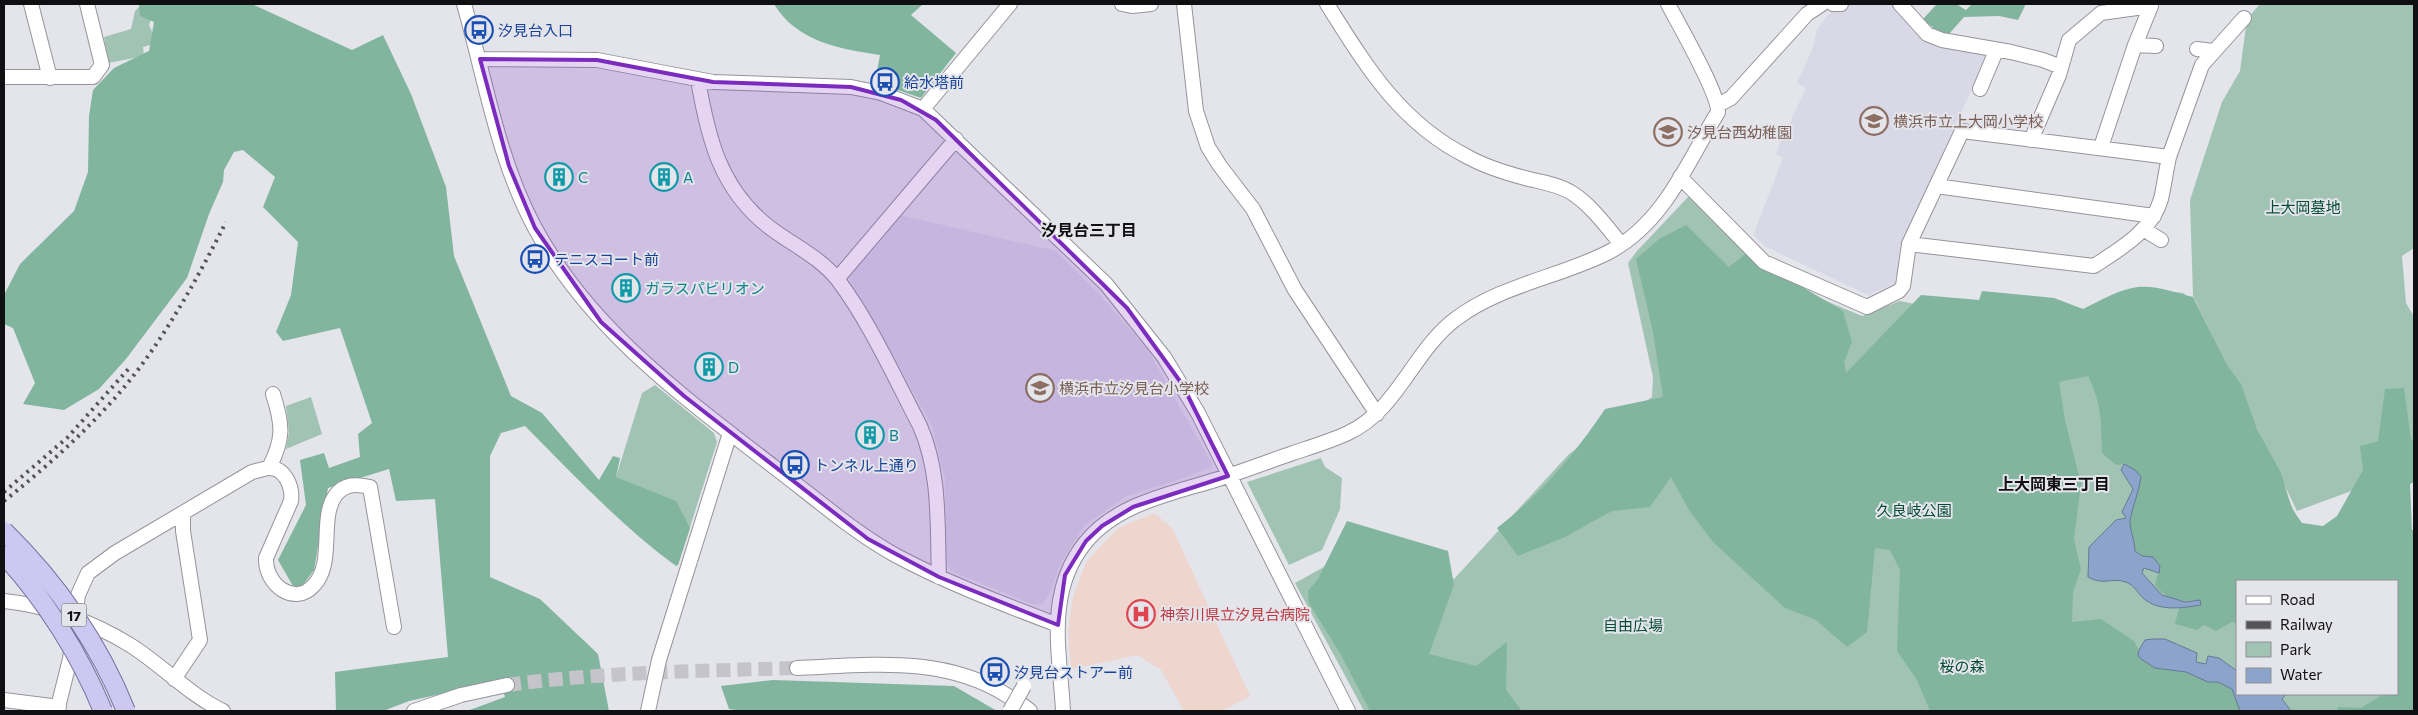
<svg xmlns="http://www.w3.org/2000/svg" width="2418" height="715" font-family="Commissioner,'Noto Sans JP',sans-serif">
	<rect width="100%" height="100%" fill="#e4e4eb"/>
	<path fill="#d9d8e6" d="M1850,4H1894L1927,40L1984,52L1986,58L1900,246L1896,283L1868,295L1766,247L1753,235L1783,158L1775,154L1806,88L1797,83L1813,47L1817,29L1834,8L1838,9Z
		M899,215L1056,251L1101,296L1148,350L1212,464L1211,467L1187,477L1126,496L1085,525L1061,562L1049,595L1042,604H1032L951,571L946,561L945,479L932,426L849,279V276Z"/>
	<path fill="#eed5cd" d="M1154,513L1172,528L1250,696L1222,711H1184L1161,670L1138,655L1071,669L1068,630L1073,597L1086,562L1118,528Z"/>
	<path fill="#a1c3b3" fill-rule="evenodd" d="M142,4L151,19L149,25L157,43L143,47L144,56L108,63L104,37L131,29L135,11Z
		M2260,4H2414V248L2402,256L2406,303L2414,317V468L2297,511L2247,408L2255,430L2301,525L2394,556L2414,711H1364L1295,583L1351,552L1414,583L1454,579L1569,454L1652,397L1653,377L1628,263L1637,251L1689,196L1749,251L1748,268L1862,316L1900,301L2036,328L2156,290L2184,293L2221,354L2193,296L2190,200L2222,102L2240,71L2247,19ZM2237,581H2397V694H2237Z
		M655,385L714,433L717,442L678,565L616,477L642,393Z
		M311,397L322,434L286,449L289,432L286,406Z
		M1321,458L1325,467L1342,478L1340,509L1322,550L1289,565L1247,482Z"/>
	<path fill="#82b59e" d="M139,4H252L352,50L383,35L411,94L446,187L454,256L511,396L542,413L599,480L613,456L620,458L616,477L676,501L690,528L678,565L676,566C621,526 573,474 525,426L501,433L490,456V577L540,599L598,654L609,711H467L505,697L500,681L409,701L383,711H336L335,672L448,657L435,499L396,501L389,469L328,488L314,570L297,593L278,560L306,505L300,460L324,453L329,468L360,457L358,434L372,423L340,328L283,341L276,332L291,295L298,242L263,207L275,177L243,150L234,152L224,170L223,182L209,214L187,278L126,359L99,389L64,410L23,404L35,383L13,328L4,324V295L20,264L74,211L88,172L89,116L93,90L114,68L149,51L154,22L140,16Z
		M774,4H923L911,15L956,53L921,98L875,82L880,55C839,49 796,41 774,4Z
		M1937,4H1956L1966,10L1972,4H2024L2025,6L2018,20L1999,16L1964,17L1949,34L1937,31L1923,19Z
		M1686,225L1729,267L1749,251L1782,275L1843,311L1852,342L1844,362L1846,373L1921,295L1979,300L1982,291L2054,298L2083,309C2100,301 2119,289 2138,287C2156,285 2176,293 2193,297L2227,365L2241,384L2257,429L2281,473L2292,509L2302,523L2323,526L2337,516L2363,470L2360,446L2378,441L2385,389L2404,388L2411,440L2414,439V482L2410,484L2412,530H2414V711H2337L2338,707L2361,708L2384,694H2397V581H2237V624L2232,622L2216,631L2204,625L2197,630L2175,624L2179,608L2200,605L2195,600C2178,603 2165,598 2155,585L2160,566L2153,557L2142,556L2135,551C2135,542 2129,526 2130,520C2133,505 2139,492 2141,477L2124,464L2116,465L2102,453C2101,423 2102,404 2088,376L2059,382L2065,420L2081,484L2074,539L2081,569L2073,592L2072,622L2101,619L2134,641L2139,650L2141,659L2155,668L2186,672L2208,682H2218L2232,689L2240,711H1930L1917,680L1897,651L1900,570L1890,550L1875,548L1867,632L1847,647L1816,620L1785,608L1713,542L1689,510L1671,477L1650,507L1612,511L1565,537L1518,556L1497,528C1539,496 1576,453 1605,409L1663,397L1653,332L1636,259L1659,239Z
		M1347,521L1448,551L1454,585L1429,654L1476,666L1507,642L1506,690L1522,711H1370L1341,655L1309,603L1308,591L1318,579Z
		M773,680L954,686L997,711H742L729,709L721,686Z"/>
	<path fill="#8ca4cc" stroke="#677894" d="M2124,464L2135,470L2141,477C2139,492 2133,505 2130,520C2129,526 2135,542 2135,551L2142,556L2153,557L2160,566L2159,573L2144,568L2142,573L2162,595L2185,602L2200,600L2201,605C2182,608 2159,612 2143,598C2137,592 2135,586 2126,582C2111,577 2104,586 2088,577L2089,547L2116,520L2126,518L2122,512L2133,489L2121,470Z
		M2153,639H2165L2197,653L2196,662L2206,664L2208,656L2219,658L2237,671V694H2294L2285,695L2282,699L2291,711H2240L2232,689L2218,682H2208L2186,672L2155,668L2141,659L2138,655L2139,650L2145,640Z"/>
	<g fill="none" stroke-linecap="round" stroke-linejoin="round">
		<path stroke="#c4c4ca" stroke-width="14" stroke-dasharray="14 7" stroke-linecap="butt" d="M507,685C603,672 700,671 797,668"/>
		<defs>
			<path id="minor" d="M31,4L50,78
				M464,4C485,78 498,160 535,228C590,330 685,398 774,467C814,497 852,531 895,555C947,583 1003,604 1058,625
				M1122,4L1132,6L1151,4
				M1184,4L1196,111L1208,147L1220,166L1253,209L1295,290L1377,414
				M1327,4C1366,66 1400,123 1468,157C1486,167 1506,173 1525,178C1540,182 1558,184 1572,193C1591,205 1607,227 1621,244
				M1833,4H1841
				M1900,4L1927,34L1942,40L2011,52L2043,60L2061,67
				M2135,45L2156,46
				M2197,49L2213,51
				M480,59L597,60L713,82L851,87L881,93L923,109L1106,284L1164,357L1198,413L1348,711
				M4,77H93L102,65L87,4
				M698,80C708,138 720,189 769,227C791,244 820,257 838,280C869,321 896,380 920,426C941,474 937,526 939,577
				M1980,89L1996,51
				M1718,105L1731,98L1807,14L1822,4
				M923,109L1010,4
				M2031,140L2059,75L2069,40L2101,13L2151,6L2135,45L2101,147
				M2169,157L2202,65L2244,18
				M1680,177L1764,262L1867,307L1899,291L1903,286L1909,244L1962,131L2169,157C2166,171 2164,186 2161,199C2152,231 2120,249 2094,266L1909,244
				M1936,186L2154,216
				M2143,229L2161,240
				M837,279L956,139
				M269,468C284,439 283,425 273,394
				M4,601C46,605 93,622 130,645C162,665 188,694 223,711
				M797,668C870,665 944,655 1008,696C1016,701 1024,705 1030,711
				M174,679L200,640L183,531V513
				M4,700L59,707
				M57,711L70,659L78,595L88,573L115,553L252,472C257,471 263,469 268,468C285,467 293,487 291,501L266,558C265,585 295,607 314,585C335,563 319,519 335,496C344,483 357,484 370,487L394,627
				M414,711L461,695L507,685
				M648,711L659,660L730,433
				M1063,711C1060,652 1045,593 1085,543C1116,504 1170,494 1215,480C1241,472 1267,462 1293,453C1311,447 1331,441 1348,433C1399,409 1413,350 1457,318C1501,285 1560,277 1609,252C1664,223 1687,163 1718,112C1719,94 1679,25 1668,4"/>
		</defs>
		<use href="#minor" stroke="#94949a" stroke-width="16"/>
		<use href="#minor" stroke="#fff" stroke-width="14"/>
		<path stroke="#545458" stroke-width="4" stroke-dasharray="2.5 5" stroke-linecap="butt" d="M4,492L68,437L131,366
			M4,501C43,470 81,436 115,398C160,347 195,283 226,222"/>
		<defs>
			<path id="minor-bridge" d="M1010,711L1024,686"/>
			<path id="major-bridge" d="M4,531C56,582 99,644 126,711
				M4,555C45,599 80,655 103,711"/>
		</defs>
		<use href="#minor-bridge" stroke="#94949a" stroke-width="16" stroke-linecap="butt"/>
		<use href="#major-bridge" stroke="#75709e" stroke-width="20" stroke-linecap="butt"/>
		<use href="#minor-bridge" stroke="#fff" stroke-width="14"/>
		<use href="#major-bridge" stroke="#cdc8f2" stroke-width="18"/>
	</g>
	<path fill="#7b2cbf" fill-opacity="0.2" stroke="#7b2cbf" stroke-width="4" stroke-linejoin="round" d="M480,59L597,60L713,82L851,87L901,100L936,120L1127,308L1182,384L1228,476L1133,507L1102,526L1086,541L1065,575L1058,625L939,577L868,539L684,396L601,322L535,228L509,166Z"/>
	<defs>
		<symbol id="bus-ring" viewBox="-11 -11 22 22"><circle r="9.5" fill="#e4e4eb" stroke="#1a4fb4" stroke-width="1.5"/><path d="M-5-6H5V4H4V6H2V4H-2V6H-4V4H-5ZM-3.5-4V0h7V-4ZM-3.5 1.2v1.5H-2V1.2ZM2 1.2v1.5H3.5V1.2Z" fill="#1a4fb4"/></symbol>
		<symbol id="school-ring" viewBox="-11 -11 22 22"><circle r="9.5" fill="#e4e4eb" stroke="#8d6e63" stroke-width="1.5"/><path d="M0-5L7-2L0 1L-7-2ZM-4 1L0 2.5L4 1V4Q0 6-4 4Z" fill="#8d6e63"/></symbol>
		<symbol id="building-ring" viewBox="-11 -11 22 22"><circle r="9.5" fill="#e4e4eb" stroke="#0f9aa8" stroke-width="1.5"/><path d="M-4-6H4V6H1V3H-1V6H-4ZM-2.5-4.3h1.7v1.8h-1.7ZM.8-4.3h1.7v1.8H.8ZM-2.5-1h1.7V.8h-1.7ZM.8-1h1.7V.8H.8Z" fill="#0f9aa8"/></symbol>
		<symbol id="hospital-ring" viewBox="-11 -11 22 22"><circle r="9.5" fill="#e4e4eb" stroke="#e0444e" stroke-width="1.5"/><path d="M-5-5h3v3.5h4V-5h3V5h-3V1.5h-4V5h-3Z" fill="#e0444e"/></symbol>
	</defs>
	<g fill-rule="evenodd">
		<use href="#bus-ring" x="463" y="14" width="32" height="32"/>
		<use href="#bus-ring" x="869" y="66" width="32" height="32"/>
		<use href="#school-ring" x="1858" y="105" width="32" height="32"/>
		<use href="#school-ring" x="1652" y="116" width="32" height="32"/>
		<use href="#building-ring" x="543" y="161" width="32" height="32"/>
		<use href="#building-ring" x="648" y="161" width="32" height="32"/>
		<use href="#bus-ring" x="519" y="243" width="32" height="32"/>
		<use href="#building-ring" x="610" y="272" width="32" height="32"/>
		<use href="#building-ring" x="693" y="351" width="32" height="32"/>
		<use href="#school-ring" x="1024" y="372" width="32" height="32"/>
		<use href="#building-ring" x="854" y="419" width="32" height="32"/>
		<use href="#bus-ring" x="779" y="449" width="32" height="32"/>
		<use href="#hospital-ring" x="1125" y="598" width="32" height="32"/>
		<use href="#bus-ring" x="979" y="656" width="32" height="32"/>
	</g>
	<g text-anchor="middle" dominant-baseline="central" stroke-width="4" stroke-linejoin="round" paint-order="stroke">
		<rect fill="#e4e4eb" stroke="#505053" stroke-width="1" x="61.5" y="603.5" width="25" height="23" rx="4"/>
		<g font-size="14" font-weight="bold" fill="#101012">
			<text x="74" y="615">17</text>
		</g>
		<g font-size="15" fill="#164399" stroke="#e4e4eb" text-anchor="start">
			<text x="498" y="30">汐見台入口</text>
			<text x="904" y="82">給水塔前</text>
			<text x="554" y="259">テニスコート前</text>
			<text x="814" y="465">トンネル上通り</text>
			<text x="1014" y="672">汐見台ストアー前</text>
		</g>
		<g font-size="15" fill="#785e54" stroke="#e4e4eb" text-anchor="start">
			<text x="1893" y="121">横浜市立上大岡小学校</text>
			<text x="1687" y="132">汐見台西幼稚園</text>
			<text x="1059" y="388">横浜市立汐見台小学校</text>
		</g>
		<g font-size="15" fill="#0d838f" stroke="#e4e4eb" text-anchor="start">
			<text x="578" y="177">C</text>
			<text x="683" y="177">A</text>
			<text x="645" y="288">ガラスパビリオン</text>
			<text x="728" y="367">D</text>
			<text x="889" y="435">B</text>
		</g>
		<g font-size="15" fill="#064c35" stroke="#e4e4eb">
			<text x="2303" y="207">上大岡墓地</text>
			<text x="1914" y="510">久良岐公園</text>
			<text x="1633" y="625">自由広場</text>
			<text x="1962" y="666">桜の森</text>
		</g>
		<g font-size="15" fill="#be3a42" stroke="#e4e4eb" text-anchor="start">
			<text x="1160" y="614">神奈川県立汐見台病院</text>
		</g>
		<g font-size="16" font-weight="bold" fill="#101012" stroke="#e4e4eb">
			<text x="1089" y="229">汐見台三丁目</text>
			<text x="2054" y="483">上大岡東三丁目</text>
		</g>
	</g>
	<rect width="2418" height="715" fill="none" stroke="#101012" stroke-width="10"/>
	<rect x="2236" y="580" width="162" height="115" fill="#e4e4eb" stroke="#8f8f94"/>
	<rect x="2246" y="596" width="25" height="8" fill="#ffffff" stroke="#8f8f94"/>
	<text x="2280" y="605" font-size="15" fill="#101012">Road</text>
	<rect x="2246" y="621" width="25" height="8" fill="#545458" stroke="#8f8f94"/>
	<text x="2280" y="630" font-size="15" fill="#101012">Railway</text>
	<rect x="2246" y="642" width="25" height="15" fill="#a1c3b3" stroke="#8f8f94"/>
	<text x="2280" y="655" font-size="15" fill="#101012">Park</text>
	<rect x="2246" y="668" width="25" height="15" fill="#8ca4cc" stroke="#8f8f94"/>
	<text x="2280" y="680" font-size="15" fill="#101012">Water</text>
</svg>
